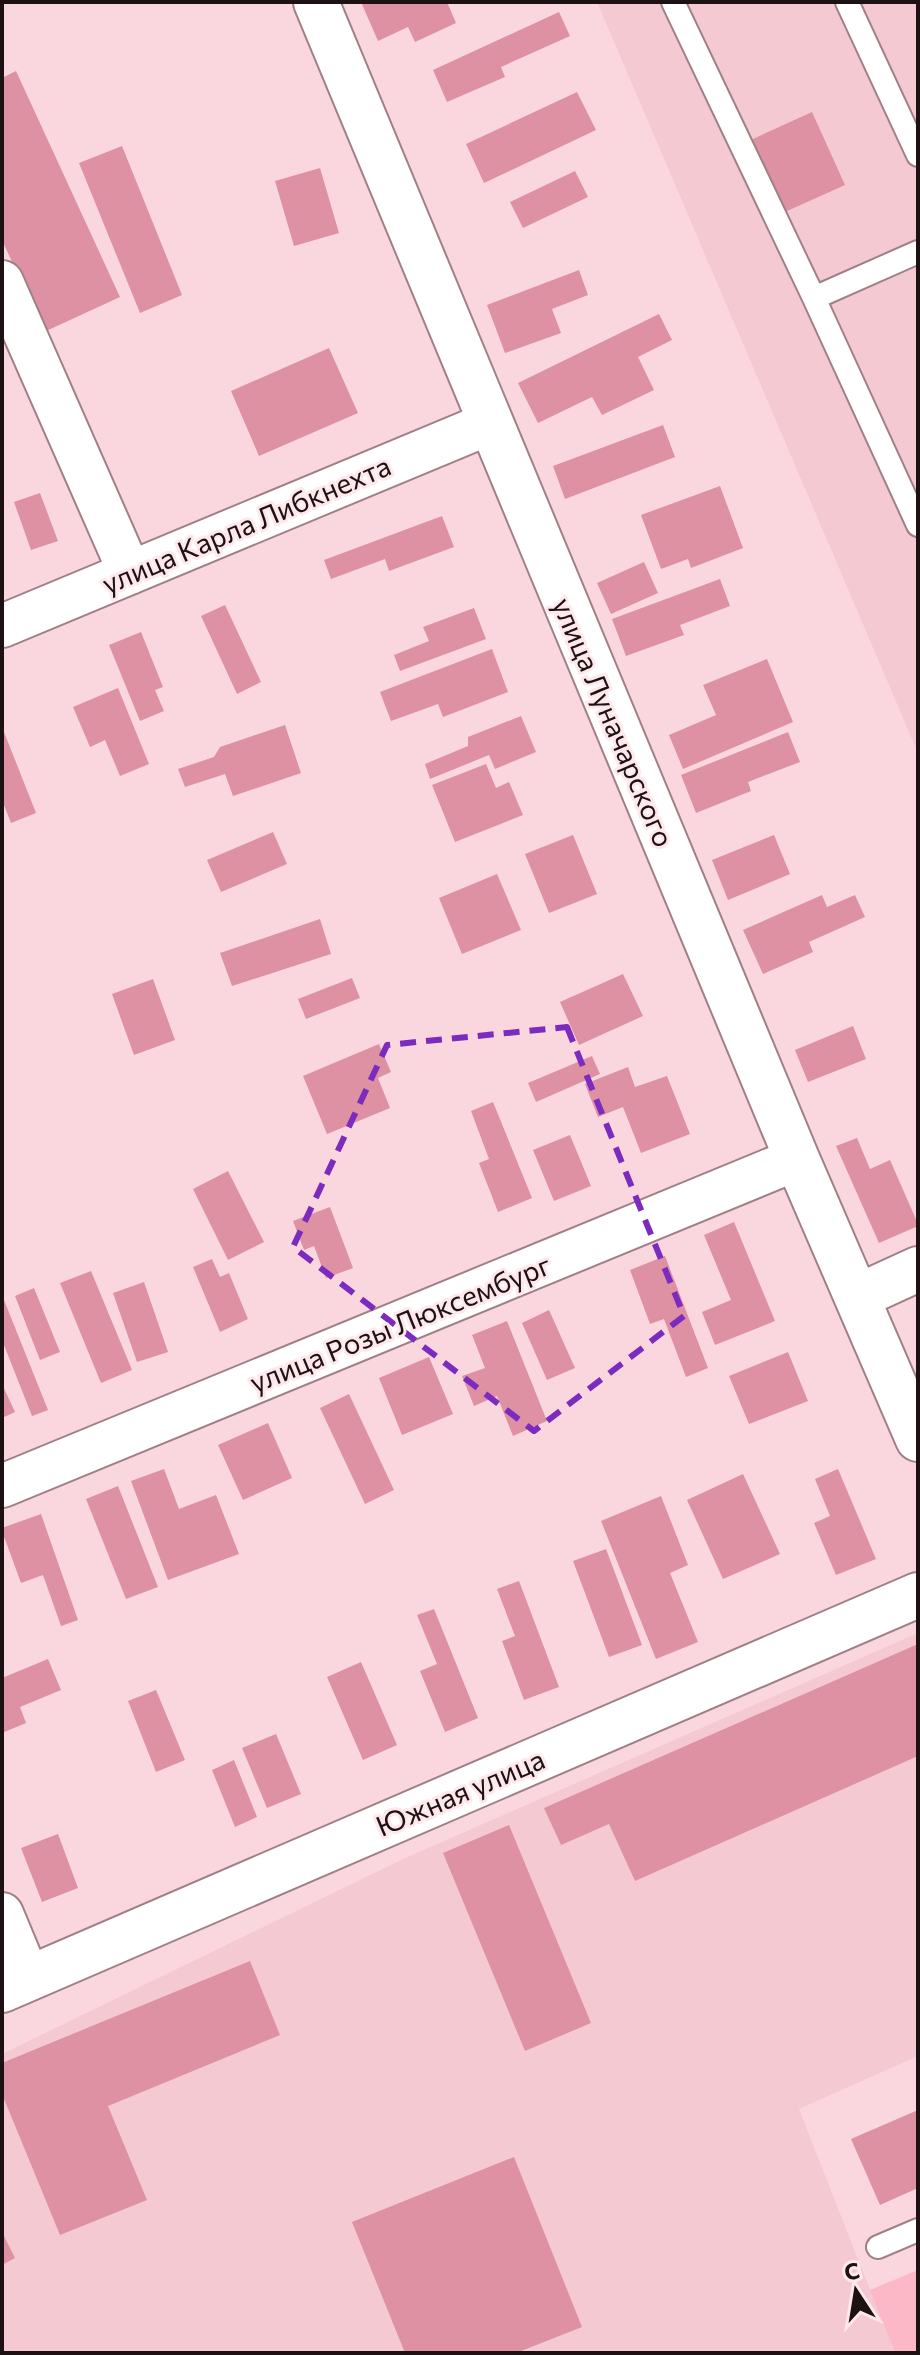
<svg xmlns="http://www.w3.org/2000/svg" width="920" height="2355" font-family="Commissioner,sans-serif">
	<rect width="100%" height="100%" fill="#fad7de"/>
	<path fill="#f5c9d2" d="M597,2H918V753Z
		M918,1633V2056L799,2109L895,2353H2V2054L403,1859Z"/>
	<path fill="#fdb8c7" d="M918,2270V2353H895L870,2290Z"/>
	<path fill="#dd91a2" d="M361,2H447L456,23L415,42L408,27L378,41Z
		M559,12L570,36L501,67L505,77L447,102L433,70Z
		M16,71L120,297L44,332L2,240V78Z
		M577,92L596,130L484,183L466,144Z
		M812,112L845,185L776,216L742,144Z
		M122,146L182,295L140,313L79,163Z
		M320,168L339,233L294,246L275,181Z
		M575,171L588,197L523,228L510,202Z
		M579,270L588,295L552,309L561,333L505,353L487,305Z
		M659,314L672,340L638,357L654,390L602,415L592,397L538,423L518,383Z
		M329,348L358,413L259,456L231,391Z
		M663,425L675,457L565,499L553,466Z
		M720,486L743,548L691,568L688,559L661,569L641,515Z
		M40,493L58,541L31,550L14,502Z
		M442,516L454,547L389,571L385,559L331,579L324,560Z
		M644,562L658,593L611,614L597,583Z
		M720,579L730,606L680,625L684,635L626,656L612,619Z
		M225,605L261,682L237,694L201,616Z
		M474,608L486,639L400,671L394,655L429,641L423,627Z
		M141,632L163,687L155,690L164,711L140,721L109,645Z
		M492,649L508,692L443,717L438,704L391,721L380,692Z
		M767,659L793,722L683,769L669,735L716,715L703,685Z
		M118,688L149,764L120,776L105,740L90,747L73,707Z
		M521,716L536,752L495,769L489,755L430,779L425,764L468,746V737Z
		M285,725L301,773L233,796L225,774L185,787L178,769L214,757L220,747Z
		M2,727L36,813L11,823L2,800Z
		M788,732L800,762L748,782L751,791L696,813L681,775Z
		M486,764L496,788L509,782L523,815L455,842L432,785Z
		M273,832L287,864L221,892L207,860Z
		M573,835L597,894L549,913L525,854Z
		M774,835L790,874L728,900L712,860Z
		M497,874L521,930L462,954L439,898Z
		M822,895L827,907L855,895L865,917L809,942L813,952L763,974L743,930Z
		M320,919L331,954L232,986L220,953Z
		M623,974L643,1016L579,1045L560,1002Z
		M352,978L360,998L306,1019L298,999Z
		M153,979L175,1040L134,1055L112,994Z
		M853,1026L866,1059L808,1082L795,1050Z
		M379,1044L391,1072L378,1078L390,1108L327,1134L303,1076Z
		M592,1056L600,1074L536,1102L528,1083Z
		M628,1067L635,1087L667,1076L690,1134L641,1153L623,1107L598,1117L585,1084Z
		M493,1102L532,1198L498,1212L479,1163L489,1159L471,1111Z
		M570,1135L591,1186L554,1201L533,1150Z
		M857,1138L870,1169L890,1160L918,1224V1226L879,1243L836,1146Z
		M228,1171L264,1242L228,1260L193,1189Z
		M330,1207L353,1268L326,1278L314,1246L304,1250L293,1221Z
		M734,1222L775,1321L715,1345L702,1312L731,1300L704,1235Z
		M665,1256L708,1368L686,1377L664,1319L650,1324L630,1270Z
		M212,1259L220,1277L229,1273L248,1319L220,1332L193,1267Z
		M91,1271L132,1370L101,1383L60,1283Z
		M144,1282L168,1352L137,1362L113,1293Z
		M34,1288L60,1352L40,1360L15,1296Z
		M2,1295L48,1410L32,1416L2,1340Z
		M549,1310L575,1368L547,1380L522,1323Z
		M507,1321L547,1421L513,1436L497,1396L474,1406L462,1376L485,1368L472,1335Z
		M788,1352L808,1401L749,1424L729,1376Z
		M429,1357L453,1414L402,1435L379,1378Z
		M2,1384L15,1412L2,1418Z
		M349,1394L394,1490L365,1504L320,1408Z
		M268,1423L292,1478L243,1500L218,1445Z
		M164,1469L179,1509L216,1495L239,1554L168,1580L131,1481Z
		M838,1469L876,1559L836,1575L814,1523L830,1516L815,1479Z
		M743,1474L780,1554L723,1579L687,1500Z
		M118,1486L158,1587L126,1599L86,1499Z
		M661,1496L688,1565L670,1573L698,1642L656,1659L601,1521Z
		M41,1514L78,1620L61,1626L43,1575L21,1583L2,1531V1528Z
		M606,1549L642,1645L609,1657L573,1561Z
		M519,1581L559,1687L524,1700L502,1641L515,1636L497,1589Z
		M434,1609L478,1718L445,1732L420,1671L437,1664L417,1615Z
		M918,1644V1756L635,1881L609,1824L561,1845L544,1808Z
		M48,1659L61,1690L20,1707L26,1723L2,1733V1678Z
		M361,1662L397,1745L363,1760L327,1677Z
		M156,1690L185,1760L156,1772L128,1701Z
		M276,1734L301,1794L267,1808L242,1748Z
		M234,1760L257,1817L235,1827L212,1770Z
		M509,1825L591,2023L525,2051L443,1853Z
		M58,1834L78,1888L42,1902L21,1848Z
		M250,1961L280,2035L108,2106L147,2200L60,2235L2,2094V2063Z
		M918,2110V2188L880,2205L851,2139Z
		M514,2157L582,2327L516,2353H405L352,2222Z
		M2,2232L15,2258L2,2265Z"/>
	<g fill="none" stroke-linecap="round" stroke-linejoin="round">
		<defs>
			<path id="service" d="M673,2L814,298L918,525
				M847,2L918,155
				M814,298L918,252
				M878,2247L918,2230"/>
			<path id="minor" d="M2,282L130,573
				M2,626L490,423
				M2,1486L797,1159
				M2,1914L29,1979"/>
			<path id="tertiary" d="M316,2L797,1159L918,1439
				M857,1297L918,1269
				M2,1990L918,1595"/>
		</defs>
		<use href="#service" stroke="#a08086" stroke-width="26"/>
		<use href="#minor" stroke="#a08086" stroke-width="46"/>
		<use href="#tertiary" stroke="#a08086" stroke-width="48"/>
		<use href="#service" stroke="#fff" stroke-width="22"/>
		<use href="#minor" stroke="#fff" stroke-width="42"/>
		<use href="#tertiary" stroke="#fff" stroke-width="44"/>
	</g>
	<path fill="none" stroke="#7b2cbf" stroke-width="6" stroke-dasharray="16 10" stroke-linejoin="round" d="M567,1027L684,1316L534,1431L293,1247L387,1045Z"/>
	<g text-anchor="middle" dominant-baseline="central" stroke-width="6" stroke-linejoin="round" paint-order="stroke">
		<g font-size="28" fill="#1d1114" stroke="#fee8ec">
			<text transform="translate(246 524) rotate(-23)">улица Карла Либкнехта</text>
			<text transform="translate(614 722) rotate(67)">улица Луначарского</text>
			<text transform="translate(400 1323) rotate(-22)">улица Розы Люксембург</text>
			<text transform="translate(460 1792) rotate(-23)">Южная улица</text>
		</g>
	</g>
	<rect width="920" height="2355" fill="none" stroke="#1d1114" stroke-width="8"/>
	<g transform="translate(856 2291) rotate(348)" stroke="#fee8ec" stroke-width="6" paint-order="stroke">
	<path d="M0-6L14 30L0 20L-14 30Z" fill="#1d1114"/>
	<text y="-12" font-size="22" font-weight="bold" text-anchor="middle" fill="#1d1114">С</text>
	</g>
</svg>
